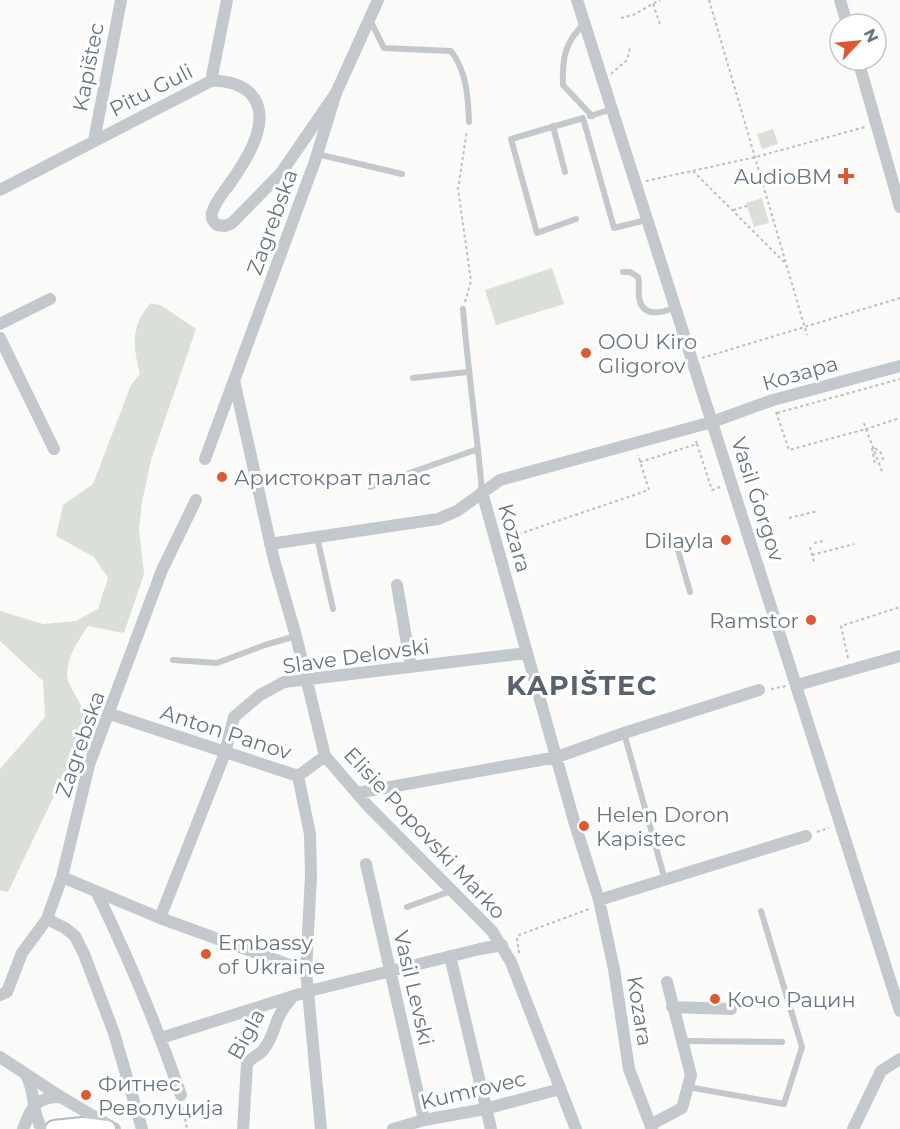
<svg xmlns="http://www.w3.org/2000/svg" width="900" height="1129" font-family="Montserrat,sans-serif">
	<rect width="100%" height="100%" fill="#fafaf8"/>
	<path fill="#dadfd7" d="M773,129L778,144L762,149L757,134Z
		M762,198L769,223L754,227L746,203Z
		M552,268L564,304L496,325L485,290Z
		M151,303L162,306L196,329L151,460L142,502L139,529L144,574L124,633L88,626C78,641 62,664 69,683C76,699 86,708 87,727L8,892L0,890V769L45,717L43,681L0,641V611L43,624L76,621L98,609L108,578L94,557L56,536L63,505L93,484L131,385L140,374C133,347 130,325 151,303Z"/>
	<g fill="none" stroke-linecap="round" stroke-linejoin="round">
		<defs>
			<path id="secondary" d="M54,1129L82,1126L107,1129"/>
		</defs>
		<use href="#secondary" stroke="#b3babf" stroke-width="20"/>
		<path stroke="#bbbfc2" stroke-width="2" stroke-dasharray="3 3" stroke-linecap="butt" d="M709,0L807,335
			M653,4L660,24
			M621,18L633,15L660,0
			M611,74L627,60L630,48
			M693,171L784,262
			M646,181L756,157L865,127
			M733,210L747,206
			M465,302L471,281L458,189L467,130
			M702,358L900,298
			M814,362L818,376
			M776,412L789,450L866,429L883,474
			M777,413L900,379
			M864,423L866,429L900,418
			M697,444L712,490L720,487
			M872,448L875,465
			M875,448L881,453L884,462
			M640,462L697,444L695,438
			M789,518L818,511
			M507,538L649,490L638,455
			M814,543L823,541
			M810,547L814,562
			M812,555L854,544
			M848,658L841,626L900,607
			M771,689L786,686
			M817,832L829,828
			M519,953L517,938L519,935L589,909
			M183,1107L187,1129"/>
		<path stroke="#c3c8cc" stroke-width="6" d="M370,20L384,48L451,51C467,72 468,97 469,122
			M584,24C565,42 562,58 563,85L592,116
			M590,116L612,109
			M553,126L565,172
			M317,154L402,174
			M576,219L537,233L511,139L583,118L614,228L646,220
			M623,272H630L638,277C640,284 638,290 639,297C642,318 660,313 675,308
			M463,309C468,371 477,431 482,492
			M413,378L468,372
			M370,487L478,449
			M317,537L333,609
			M676,543L690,592
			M173,660L217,663L265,645L296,636
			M624,733L665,880
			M407,907L451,891
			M683,1041L782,1042
			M688,1087L784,1104L802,1047L761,911"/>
		<path stroke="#c3c8cc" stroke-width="12" d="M577,0L900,1011
			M840,0L847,24
			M858,60L900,207
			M211,81L227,0
			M94,141L121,0
			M0,190L211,81C225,80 240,84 250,93C274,118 247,159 231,182C225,191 215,201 212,213C211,219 213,222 217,225L225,226L232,223L281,173L336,93
			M0,324L50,299
			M0,338L54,449
			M234,380L274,560L296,636L325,756L368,806L492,931L511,962L576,1129
			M205,459L315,161L336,93L378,0
			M482,492L574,821L599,900L614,969L629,1069L652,1129
			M270,544L438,519L457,511L500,480L712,422L773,400L900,366
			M397,585L411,667
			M797,685L900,656
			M110,714L298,776L325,756
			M298,776L310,834L311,876L306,971L321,1129
			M357,793L557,757L624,733L759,690
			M366,864L424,1120
			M62,877L160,918L306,971
			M97,893C129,959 157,1026 181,1095
			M599,900L806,836
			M160,918L225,753L234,717L260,695L284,682L527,653
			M47,919L65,928L75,936L84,954L114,1033L142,1129
			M450,956L491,1129
			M0,995L7,992L22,953L47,919L62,877L89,765L162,570L196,500
			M672,1007L731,1009
			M161,1038L309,991L480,949L502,945
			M0,1057L61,1097L115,1129
			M26,1075C36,1092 31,1112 42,1129
			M650,1125L682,1108L691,1075L667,982
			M23,1129C32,1107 35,1097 61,1097
			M243,1129L247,1064C251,1057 259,1056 264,1049C277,1032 273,1018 291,999
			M393,1129L424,1120L485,1109L560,1089
			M853,1129L881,1071L900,1059"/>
		<use href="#secondary" stroke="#fff" stroke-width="16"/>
	</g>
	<g fill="#e4572e" stroke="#fff" stroke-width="2">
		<path d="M843 167h6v6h6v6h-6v6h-6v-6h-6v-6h6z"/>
		<circle cx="586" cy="353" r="6"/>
		<circle cx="222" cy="477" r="6"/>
		<circle cx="726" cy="540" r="6"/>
		<circle cx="811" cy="620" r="6"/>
		<circle cx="584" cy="826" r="6"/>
		<circle cx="206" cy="954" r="6"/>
		<circle cx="715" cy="999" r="6"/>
		<circle cx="86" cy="1095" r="6"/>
	</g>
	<g text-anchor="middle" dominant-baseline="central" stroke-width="6" stroke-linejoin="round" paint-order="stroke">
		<g font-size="21" fill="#657683" stroke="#fff">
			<text transform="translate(88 67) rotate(-79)">Kapištec</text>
			<text transform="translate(151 90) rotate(-27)">Pitu Guli</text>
			<text transform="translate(272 222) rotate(-70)">Zagrebska</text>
			<text transform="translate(800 373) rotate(-16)">Козара</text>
			<text transform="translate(758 499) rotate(72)">Vasil Ǵorgov</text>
			<text transform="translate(515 538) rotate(74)">Kozara</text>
			<text transform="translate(356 656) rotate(-8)">Slave Delovski</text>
			<text transform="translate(226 732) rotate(18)">Anton Panov</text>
			<text transform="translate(80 744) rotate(-71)">Zagrebska</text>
			<text transform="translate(425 833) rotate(47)">Elisie Popovski Marko</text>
			<text transform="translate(414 988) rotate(77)">Vasil Levski</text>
			<text transform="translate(640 1011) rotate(81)">Kozara</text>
			<text transform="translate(246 1034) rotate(-61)">Bigla</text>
			<text transform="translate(473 1090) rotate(-13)">Kumrovec</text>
		</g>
		<g font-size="21" fill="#657683" stroke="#fff" text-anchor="start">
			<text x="832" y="176" text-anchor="end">AudioBM</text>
			<text x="598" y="341">OOU Kiro<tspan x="598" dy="24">Gligorov</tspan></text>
			<text x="234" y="477">Аристократ палас</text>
			<text x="714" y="540" text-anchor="end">Dilayla</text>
			<text x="799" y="620" text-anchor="end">Ramstor</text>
			<text x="596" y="814">Helen Doron<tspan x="596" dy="24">Kapistec</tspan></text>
			<text x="218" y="942">Embassy<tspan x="218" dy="24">of Ukraine</tspan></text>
			<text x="727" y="999">Кочо Рацин</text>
			<text x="98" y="1083">Фитнес<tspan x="98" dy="24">Револуција</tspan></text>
		</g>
		<g font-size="27" font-weight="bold" letter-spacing="1.5" fill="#57646e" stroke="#fff">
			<text x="582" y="685">KAPIŠTEC</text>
		</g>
	</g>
	<g transform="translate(858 42) rotate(64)"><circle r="28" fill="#ffffff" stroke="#c1c8cd" stroke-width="1.5"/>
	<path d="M0-4.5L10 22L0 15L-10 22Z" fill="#e4572e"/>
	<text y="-9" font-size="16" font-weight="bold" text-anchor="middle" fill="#657683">N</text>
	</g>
</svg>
